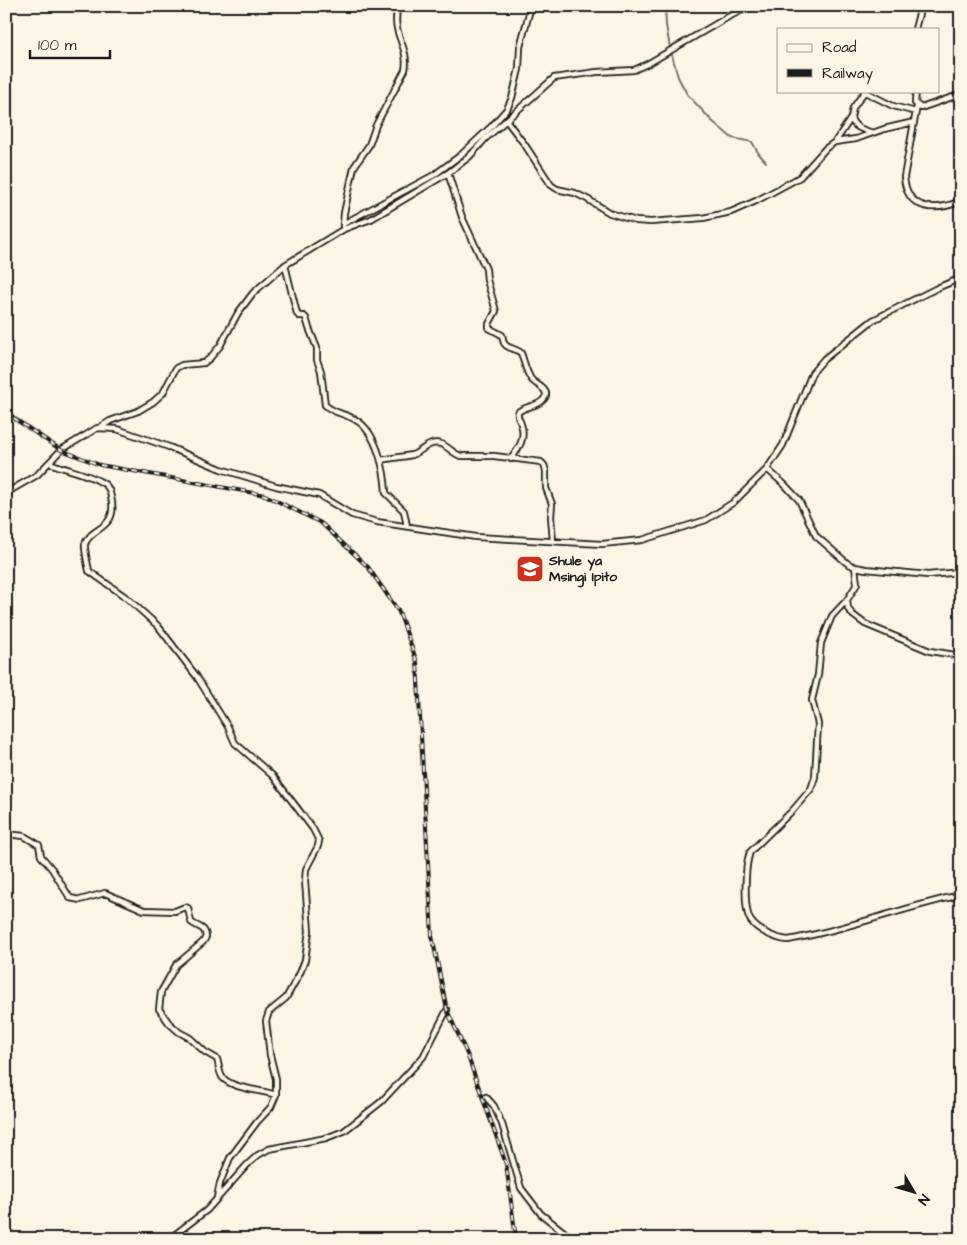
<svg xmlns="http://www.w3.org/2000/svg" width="967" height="1245" font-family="'Architects Daughter',sans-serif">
	<rect width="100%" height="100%" fill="#fcf5e5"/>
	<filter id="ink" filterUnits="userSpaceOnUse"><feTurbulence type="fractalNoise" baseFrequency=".02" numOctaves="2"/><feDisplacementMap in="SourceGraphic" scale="10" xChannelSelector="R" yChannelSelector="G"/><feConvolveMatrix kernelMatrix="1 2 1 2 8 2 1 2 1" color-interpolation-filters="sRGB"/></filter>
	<g filter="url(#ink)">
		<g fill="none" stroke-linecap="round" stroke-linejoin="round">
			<path stroke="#75726c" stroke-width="2" d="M665,6L666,25L670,48
				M672,55L678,77L687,94L712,121L732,138L752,142L759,154L766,162"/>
			<defs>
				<path id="street" d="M915,29L921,6
					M865,91L853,108L851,118C854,128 864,130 873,133
					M916,91L915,103L921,108L961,94
					M865,92L893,106L916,112
					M917,106L904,177C907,211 935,212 961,201
					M506,120L525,145L551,185L557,189L575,193L587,199L610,213L636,221L651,222L703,218L731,212L756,201L791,182L800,177L826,148L835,142L856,139L884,129L914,122
					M835,142L851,118
					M448,173L462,217L486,269L487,280L496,311L489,324V328L502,335C503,338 503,341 504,343C507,349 516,348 521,353C524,361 526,372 531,379C535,385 553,390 543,400C537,407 525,406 518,412C517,418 519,418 521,424C526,438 519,448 511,459
					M343,224L434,175L461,155L492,126L507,109L512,98L519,69L520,47L531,6
					M343,226L344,213L354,167L369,145L376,125L405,70C410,46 390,34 398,6
					M285,265L297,314L299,316H304L306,318L309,328L317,348V360L321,371L325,405C335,414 344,413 356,420C377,432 385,471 386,493L404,511L407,526
					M99,428L110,421L138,411L153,402L163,393L176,368L182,365L204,363L210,358L220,346L238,313L253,293L285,265L344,229L371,219L448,173L469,157L485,139L554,78L597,72L634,70L649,63L728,17L745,9L757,6
					M961,436L959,448L961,461
					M381,460C391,458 402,457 412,455C421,452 430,440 441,444C448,446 453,454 461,456H494L541,462L544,465L546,471V488L552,504L551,517L553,541
					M50,463C67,470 86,473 101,482C108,485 110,490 111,497C119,530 91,526 85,544C84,548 88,566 89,571L127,598L158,626L197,677L228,727L235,743L273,776L313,829L319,841L318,846L306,869L305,881L309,931L305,960L300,973L286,998L269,1012L266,1021L270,1055L276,1079V1095L271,1107L257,1122L230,1158L220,1183L217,1198
					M767,469L785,485L799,500L816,536L847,563L855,567L866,569L928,575L961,572
					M6,493L37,475L61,450L86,435L97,428L117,429L169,447L221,469L276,486L319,495L352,515L377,522L476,537L602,544L642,540L706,520L734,502L767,469L783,445L812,373L824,359L873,320L937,288L961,278
					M855,567L857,584L847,600L832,616L821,643L818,675L812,700L818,724L815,777L811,789L793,810L750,852C745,865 743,910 751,921C758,931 776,939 788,940C847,930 903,907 961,895
					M847,600L848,609L853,615L865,624L930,651L961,656
					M6,834L24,836L39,845L41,856L52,869L70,898L80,900L105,893L144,910L175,911L185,907L188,908L191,922C198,928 205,926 206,937L203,942L176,965L161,992L159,1009L169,1023L179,1032L190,1038L205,1052L217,1059C219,1065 219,1074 223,1078C233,1089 262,1090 276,1095
					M486,1097L494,1106L502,1124L521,1188L541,1214L573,1239
					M169,1239L207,1210L247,1165L258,1155L269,1149L326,1138L344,1131L381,1102L423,1057L447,1010"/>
			</defs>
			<use href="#street" stroke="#1c1c1c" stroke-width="8"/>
			<use href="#street" stroke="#fcf5e5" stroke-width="4.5"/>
			<defs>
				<path id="rail" d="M6,410L15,419L61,450L100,465L265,495L321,523L368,567L399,612L417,662L432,936L447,1010L467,1054L506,1164L516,1239"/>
			</defs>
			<use href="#rail" stroke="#1c1c1c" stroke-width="4"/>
			<use href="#rail" stroke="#fcf5e5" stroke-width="2" stroke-dasharray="5.5" stroke-linecap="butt"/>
		</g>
	</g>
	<defs>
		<symbol id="school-square" viewBox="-11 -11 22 22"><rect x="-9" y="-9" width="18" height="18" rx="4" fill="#c8321e" stroke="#fcf5e5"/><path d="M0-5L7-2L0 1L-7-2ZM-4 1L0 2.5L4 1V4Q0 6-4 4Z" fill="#fff"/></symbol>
	</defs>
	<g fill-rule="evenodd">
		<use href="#school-square" x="514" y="553" width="32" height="32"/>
	</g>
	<g text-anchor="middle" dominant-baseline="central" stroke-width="4" stroke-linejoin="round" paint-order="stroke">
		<g font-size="14" font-weight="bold" fill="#1c1c1c" stroke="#fcf5e5" text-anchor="start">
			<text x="549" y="561">Shule ya<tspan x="549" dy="16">Msingi Ipito</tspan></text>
		</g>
	</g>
	<rect width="967" height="1245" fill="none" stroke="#fcf5e5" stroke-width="25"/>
	<rect x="12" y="12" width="942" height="1220" fill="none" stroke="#1c1c1c" stroke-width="2" filter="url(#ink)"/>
	<rect x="777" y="28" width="162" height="65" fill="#fcf5e5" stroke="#a29e95"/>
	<rect x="787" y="44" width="25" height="8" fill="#fcf5e5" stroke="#a29e95"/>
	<text x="822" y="52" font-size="15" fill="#1c1c1c">Road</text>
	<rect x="787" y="69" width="25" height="8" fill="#1c1c1c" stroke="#a29e95"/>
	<text x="822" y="78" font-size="15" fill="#1c1c1c">Railway</text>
	<g transform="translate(914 1192) rotate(128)" stroke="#fcf5e5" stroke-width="4" paint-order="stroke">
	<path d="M0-4L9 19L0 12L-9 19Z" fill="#1c1c1c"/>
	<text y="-8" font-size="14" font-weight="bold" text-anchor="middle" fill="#1c1c1c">N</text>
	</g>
	<path d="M30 50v8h80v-8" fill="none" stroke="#1c1c1c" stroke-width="2.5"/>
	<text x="38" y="50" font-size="15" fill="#1c1c1c" stroke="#fcf5e5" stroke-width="4" paint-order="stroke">100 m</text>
</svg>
